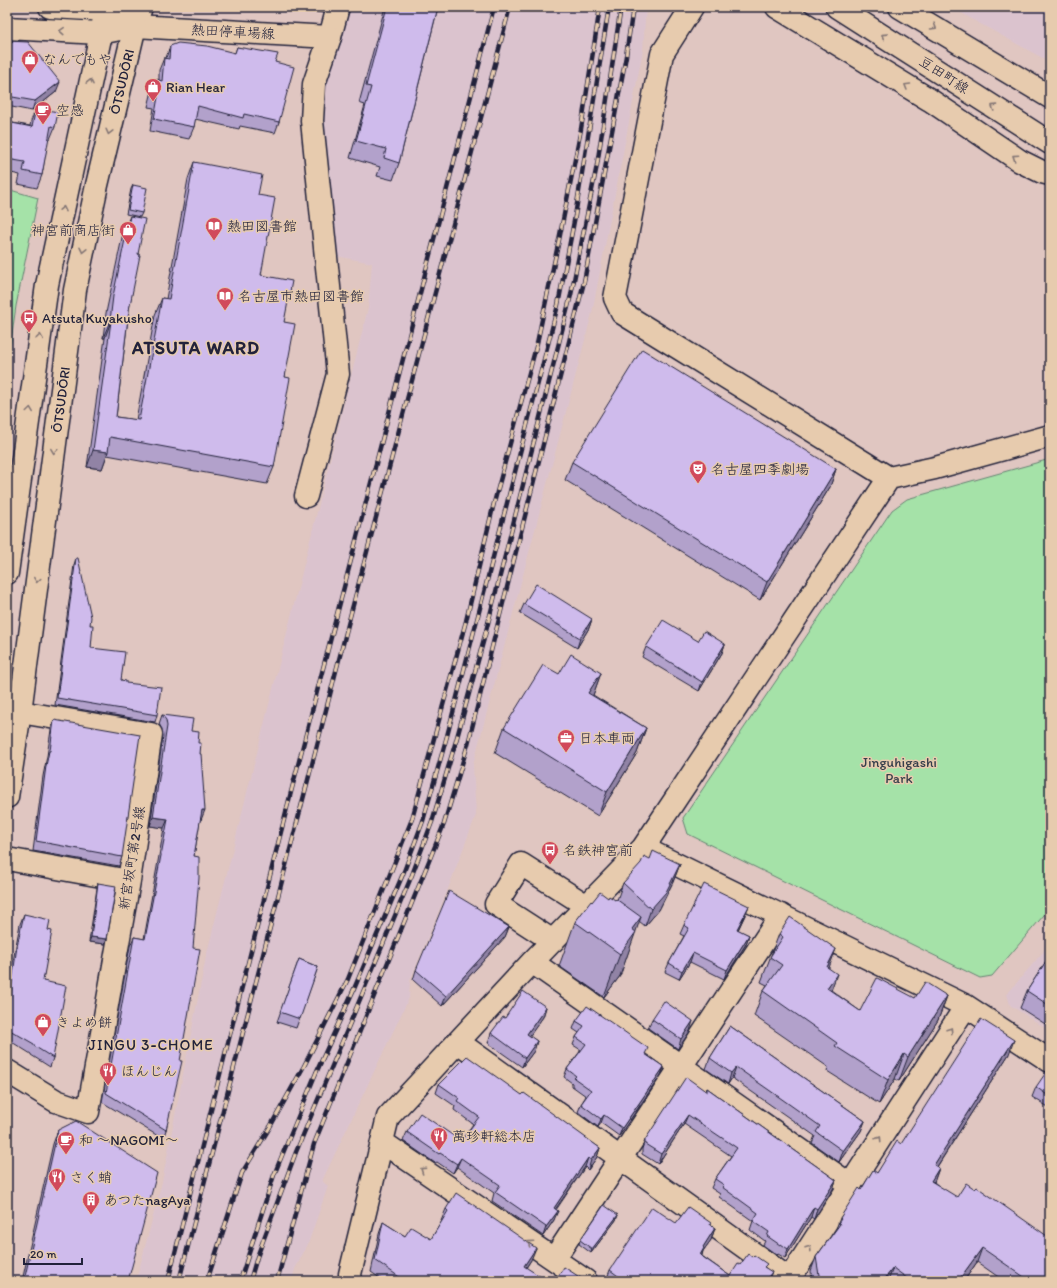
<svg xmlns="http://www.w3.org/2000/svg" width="1057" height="1288" font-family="Itim,'Klee One',sans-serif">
	<rect width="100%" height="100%" fill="#e0c6c1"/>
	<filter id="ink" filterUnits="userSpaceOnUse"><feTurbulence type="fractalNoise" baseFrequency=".025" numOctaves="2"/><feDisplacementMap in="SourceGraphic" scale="8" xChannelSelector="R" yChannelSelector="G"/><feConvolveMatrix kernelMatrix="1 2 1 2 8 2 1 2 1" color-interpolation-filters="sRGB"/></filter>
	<g filter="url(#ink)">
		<path fill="#dbc3ce" d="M346,7H646L643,50L592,313L473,765L476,815L446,894L410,981L409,998L322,1181L328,1186L308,1244L295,1269L292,1281H136L162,1182L206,957L368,308L372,263L336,256L321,105Z
			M952,7H1050V62L975,21Z
			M1050,944V1031L1010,1005L1007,994Z"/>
		<path fill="#a5e2a8" stroke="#648272" d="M7,189L38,198L16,306L7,370Z
			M1050,459V908L992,976L980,978L688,834L683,818L892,510L907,499Z"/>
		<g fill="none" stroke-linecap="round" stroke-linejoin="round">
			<defs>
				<path id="minor" d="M692,7L662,54L615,298L622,313L889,478
					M777,7L930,100L1020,161L1042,172L1050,174
					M837,7L1050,143
					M900,7L1050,97
					M135,26L141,7
					M306,496L338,374L312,121L314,84L330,37L338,7
					M653,853L966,1006L1050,1061
					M7,859L129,881
					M553,941L496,904L521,864L587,906
					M532,962L849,1184
					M458,1042L792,1281
					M7,1071L56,1101L88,1112L129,881L151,734L20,712
					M382,1142L586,1281
					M554,1259L781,915
					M351,1281L350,1274L388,1117L532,962L643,848L889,478L935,468L1050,436
					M788,1281L966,1006"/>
				<g id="major">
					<path d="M50,7L106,10L119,17"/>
					<path d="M7,28L100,33L135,26L330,37"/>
					<path d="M7,573L47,285L106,10"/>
					<path id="s1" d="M7,797L20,712L75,290L97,185L135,26"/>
				</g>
			</defs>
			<use href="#minor" stroke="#22223b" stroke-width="25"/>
			<use href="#major" stroke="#22223b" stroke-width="25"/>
			<use href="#minor" stroke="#e7cbae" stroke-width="22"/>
			<use href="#major" stroke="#e7cbae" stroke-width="22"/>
			<defs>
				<path id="rail" d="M168,1281L290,796L494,7
					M179,1281L352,609L510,7
					M207,1281L242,1173L270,1127L304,1066L348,979L412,819L466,621L494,503L537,343L559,240L581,129L600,7
					M240,1281L274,1175L316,1073L354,989L403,874L423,821L447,736L558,305L575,216L609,7
					M250,1281L257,1257L296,1152L412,875L432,822L456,741L485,635L571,295L597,165L621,7
					M277,1281L314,1144L444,824L468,744L496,631L584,282L626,56L633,7"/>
			</defs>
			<use href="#rail" stroke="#22223b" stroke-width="4.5"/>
			<use href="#rail" stroke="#e7cbae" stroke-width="3" stroke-dasharray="9" stroke-linecap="butt"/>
		</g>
		<path fill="#b2a1cb" stroke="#22223b" d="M385,7H438L399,163L393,180L377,176L380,167L350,158L365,105L359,103Z
			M7,41L56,92L32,111L7,106Z
			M170,46L235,53L237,47L275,62L279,122L275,133L240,126L239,129L195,119L194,127L189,139L150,131L154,108L148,107L152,91L156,79L159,80V70L164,58H166Z
			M36,108L55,127L50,139H48L42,175L37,188L18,184L20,175L7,172V122L30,126L31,121Z
			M194,162L258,195L261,275L284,322L285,377L274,467L267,484L107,455L102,469L87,467L105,338H103L106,313L123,233L130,216L138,254L129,310L116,417L136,420L155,315L162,298L166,299L188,179Z
			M133,185L142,213L140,217L126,214L131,189Z
			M572,462L836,469L830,487L760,600L565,480Z
			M76,558L90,625L91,648L121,680L126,683L157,715L155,722L55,705L74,565Z
			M524,604L592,619L589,628L577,648L520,613Z
			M725,644L722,653L699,691L642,657L646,647Z
			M601,673L593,695L646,728L637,753L598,816L495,753L504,728L559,674Z
			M162,715L191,731L198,743L200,754L201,820H200L194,856L166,1130L163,1139L102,1102L130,946L134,937L144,939L164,828L150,826L163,736L162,729L159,724Z
			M54,720L122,857L119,866L33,851L43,776L47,756L51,730Z
			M650,859L680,864L673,882L659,910L645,926L639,921L620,976L604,997L559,966L575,922L592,902L608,898L615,900H617L623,883Z
			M98,883L107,939L105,944L89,942L97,888Z
			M24,914L48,930L43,981L53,1058L50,1067L31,1055V1054L7,1039V1003L14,956L20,924Z
			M745,915L738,930L749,935L746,944L724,979L690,962L679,979L665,972L669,963L684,936L680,934L684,925Z
			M509,927L505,937L442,1006L413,980L416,970Z
			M779,934L829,969L831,990L860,1011L915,998L947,996L938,1020L899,1081L895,1079L879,1104L827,1071L828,1067L754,1016L763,991L767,985L761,982Z
			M1050,955V1027L1020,1008L1027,991Z
			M299,959L318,967L296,1028L277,1022Z
			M546,1007L543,1017L529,1036L537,1041L534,1051L522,1067L488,1043L491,1033L505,1018Z
			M652,1019L690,1031L678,1049L648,1028Z
			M576,1021L646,1054L664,1067L661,1075L619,1136L601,1123L598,1127L578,1112L581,1104L586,1096L572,1086V1083L564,1077L567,1069L581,1050L573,1045L576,1037L579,1033L573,1029Z
			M730,1026L865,1121L861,1131L839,1162L812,1143L815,1136L775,1108L732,1078L728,1084L706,1069L710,1058Z
			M1009,1054L937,1167L939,1168L934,1182L1050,1281H1004L977,1262L964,1281H812L811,1271L816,1257L836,1229L840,1218L861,1190L877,1173L901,1144Z
			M1050,1073V1108L1032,1097L1036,1087Z
			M439,1084L522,1095L600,1148L597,1157L588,1170L585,1167L556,1210L554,1220L543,1236L492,1201L494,1193L457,1167L453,1173L437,1162L435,1163L403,1141L407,1132L461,1141L473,1124L454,1110L455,1106L436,1093Z
			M707,1088L836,1180L833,1189L814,1219L811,1217L785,1258L778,1254L777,1255L763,1245L765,1241L750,1230L753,1221L719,1197L720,1194L711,1188L715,1179L731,1156L684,1124L658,1164L642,1154V1149L645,1140L706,1091Z
			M58,1130L128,1281H22L53,1144Z
			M446,1209L531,1260L526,1268L547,1281H384L371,1272L379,1234L383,1222L405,1236L431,1239L442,1221H441Z
			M618,1215L616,1220L591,1253L579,1244L580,1240Z
			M676,1223L710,1225L715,1228L711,1240L703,1251L702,1256L730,1276L740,1265L765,1267L768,1281H606L610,1270Z"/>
		<path fill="#9183a5" stroke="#22223b" d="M231,7H255L254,10L230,8Z
			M308,7H316L325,8L324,13L306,11Z
			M60,82L56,92L32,111L35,101Z
			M110,321H111L105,338H103Z
			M93,450L108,452L102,469L87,467Z
			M836,469L830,487L760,600L767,582Z
			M592,619L589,628L577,648L580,638Z
			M725,644L722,653L699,691L702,682Z
			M601,673L592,698L588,693Z
			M646,728L637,753L598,816L607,792Z
			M202,810H205L201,820H199Z
			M153,817L168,819L164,828L150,826Z
			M680,864L673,882L659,910L645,926L651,909Z
			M749,906L745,915L734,938L737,929Z
			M641,917L620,976L604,997L620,954L632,929Z
			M509,927L505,937L442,1006L446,996Z
			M749,935L746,944L724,979L727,970Z
			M91,937L107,939L105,944L89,942Z
			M836,949L827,973V967Z
			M693,953L690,962L679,979L682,971Z
			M837,974L828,999L827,988Z
			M947,996L938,1020L899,1081L908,1057Z
			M546,1007L543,1017L524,1044L527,1034Z
			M693,1021L690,1031L678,1049L681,1039Z
			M1014,1040L1009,1054L929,1179L934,1165Z
			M537,1041L534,1051L522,1067L525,1058Z
			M904,1054L895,1079L879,1104L888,1080Z
			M664,1067L661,1075L619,1136L622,1128Z
			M736,1067L732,1078L728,1084L731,1073Z
			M604,1115L601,1123L598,1127L601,1119Z
			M688,1115L684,1124L658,1164L661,1154Z
			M865,1121L861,1131L839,1162L843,1151Z
			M600,1148L597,1157L588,1170L591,1160Z
			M461,1158L457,1167L453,1173L457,1164Z
			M588,1158L585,1167L550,1217L554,1208Z
			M939,1168L934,1182L931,1181Z
			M836,1180L833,1189L814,1219L817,1209Z
			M814,1207L811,1217L785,1258L788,1249Z
			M558,1211L554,1220L543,1236L546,1227Z
			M618,1215L616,1220L591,1253L592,1249Z
			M715,1228L711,1240L703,1251L700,1260L699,1257L703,1247Z
			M536,1248L531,1260L519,1278L524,1266Z
			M982,1248L977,1262L964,1281H958Z
			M893,1268L888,1281H883Z
			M772,1272L768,1281H765Z"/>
		<path fill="#cfbbec" stroke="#22223b" d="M387,7H438L399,163L384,158L386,149L356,141L371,87L366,86Z
			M7,41L28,42L60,82L35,101L7,96Z
			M178,43L207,46L235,53L237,47L278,54L275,62L294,67L279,122L244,114L243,118L198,106L194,127L154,119L158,97L152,95L156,79L162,81L164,58L169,59L170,46Z
			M36,108L58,112L55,127L51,126L42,175L23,171L25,162L7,159V122L32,127Z
			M194,162L262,175L258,195L275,198L261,275L292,281L284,322L295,324L285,377L290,378L274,467L110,437L108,452L93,450L111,321H110L113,296L130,216L145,219L138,254L140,255L129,310L116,417L139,420L162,298L169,299Z
			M133,185L147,188L142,213L128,210Z
			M642,349L836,469L767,582L572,462Z
			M76,558H78L91,617L90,625H93L91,648L125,652L121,680L126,681V683L161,687L157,715L57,698Z
			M536,584L592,619L580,638L524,604Z
			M663,620L698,641L704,631L725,644L702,682L646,647Z
			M571,654L601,673L588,693L646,728L607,792L504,728L543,665L559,674Z
			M162,715L193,719L191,731L199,732L198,743H201L200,754H201L205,810H202L194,856L199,857V878L193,948L200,949L180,1061H182L166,1130L106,1093L134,937L145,939L168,819L153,817L167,726L166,720Z
			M54,720L140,735L122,857L36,841L46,766L49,751H50Z
			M653,851L680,864L666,892L651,909L623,883L641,863L644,856L650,859Z
			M98,883L116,886L107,939L91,937Z
			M704,884L749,906L737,929L749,935L727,970L693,953L682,971L669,963L689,928L684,925Z
			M449,891L509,927L446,996L416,970Z
			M600,892L608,898L609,896L615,900L616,899L641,917L632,929L636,932L620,954L575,922L591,901L592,902Z
			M24,914L50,920L48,930L52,931L43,981L66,986L53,1058L34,1046V1044L8,1029L7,1024V1018L17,946Z
			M790,917L836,949L827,967L837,974L827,988L860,1011L877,978L915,998L925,982L947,996L908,1057L904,1054L888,1080L835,1046L837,1043L763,991L782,965L770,957L783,937L779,934Z
			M1050,955V1006L1027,991Z
			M299,959L318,967L300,1019L280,1012Z
			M523,991L546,1007L527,1034L537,1041L525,1058L491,1033L503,1017L505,1018Z
			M664,1001L693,1021L681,1039L652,1019Z
			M587,1006L648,1048L645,1054L664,1067L622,1128L604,1115L601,1119L581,1104L591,1090L574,1078L576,1076L567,1069L586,1044L576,1037L584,1026L576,1021Z
			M981,1019L1014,1040L934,1165L939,1168L931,1181L957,1197L966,1183L975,1189L977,1187L1050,1238V1281H1030L982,1248L958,1281H911L893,1268L883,1281H842L835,1276L832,1281H820L816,1257L840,1224L838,1223L841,1219L840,1218L859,1188L861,1190L873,1170L877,1173L897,1141L901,1144Z
			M730,1026L865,1121L843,1151L816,1132L820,1126L779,1097L736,1067L731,1073L710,1058Z
			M467,1056L522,1095L524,1093L600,1148L591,1160L588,1158L554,1208L558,1211L546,1227L495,1192L500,1185L461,1158L457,1164L440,1153L439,1154L407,1132L420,1113L461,1141L479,1117L457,1101L459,1098L439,1084Z
			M1047,1071L1050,1073V1097L1036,1087Z
			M686,1077L707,1092V1088L836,1180L817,1209L814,1207L788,1249L781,1244L780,1245L767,1236L769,1232L753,1221L758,1213L722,1187L724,1185L715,1179L737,1148L688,1115L661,1154L645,1144V1140Z
			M76,1121L157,1173L128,1281H24L58,1130Z
			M456,1193L536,1248L524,1266L547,1281H410L407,1279L405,1281L375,1260L383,1222L405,1236L411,1227L431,1239L448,1211L446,1209Z
			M604,1205L618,1215L592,1249L580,1240Z
			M652,1207L676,1223L688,1207L711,1223L710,1225L715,1228L703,1247L704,1248L700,1255L730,1276L738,1264L740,1265L748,1254L752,1257L754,1255L767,1264L764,1267L772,1272L765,1281H625L610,1270Z
			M564,1267L581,1278L579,1281H555Z"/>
		<defs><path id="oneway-chevron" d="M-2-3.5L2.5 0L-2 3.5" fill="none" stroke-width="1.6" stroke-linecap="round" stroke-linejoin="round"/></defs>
		<g stroke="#847674">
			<use href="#oneway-chevron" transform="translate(934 27) rotate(31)"/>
			<use href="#oneway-chevron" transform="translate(62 31) rotate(-177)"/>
			<use href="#oneway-chevron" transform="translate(884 36) rotate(-147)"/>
			<use href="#oneway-chevron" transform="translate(90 82) rotate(-78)"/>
			<use href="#oneway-chevron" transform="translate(907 86) rotate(-149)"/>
			<use href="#oneway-chevron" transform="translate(994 107) rotate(-147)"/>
			<use href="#oneway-chevron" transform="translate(109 132) rotate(104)"/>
			<use href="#oneway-chevron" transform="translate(1015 157) rotate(-146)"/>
			<use href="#oneway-chevron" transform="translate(63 209) rotate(-78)"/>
			<use href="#oneway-chevron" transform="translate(83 250) rotate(102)"/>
			<use href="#oneway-chevron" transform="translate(40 337) rotate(-82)"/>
			<use href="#oneway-chevron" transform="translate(30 410) rotate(-82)"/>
			<use href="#oneway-chevron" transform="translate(54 451) rotate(98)"/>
			<use href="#oneway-chevron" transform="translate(37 580) rotate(98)"/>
			<use href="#oneway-chevron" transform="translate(950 1030) rotate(-57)"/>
			<use href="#oneway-chevron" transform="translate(879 1139) rotate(-57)"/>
			<use href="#oneway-chevron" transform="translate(423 1170) rotate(-146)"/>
			<use href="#oneway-chevron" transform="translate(530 1243) rotate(-146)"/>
			<use href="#oneway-chevron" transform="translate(809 1248) rotate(-57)"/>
		</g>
	</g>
	<defs>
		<symbol id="shop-pin" viewBox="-11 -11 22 30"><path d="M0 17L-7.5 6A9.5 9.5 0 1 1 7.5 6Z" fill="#d1495b" stroke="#e7cbae"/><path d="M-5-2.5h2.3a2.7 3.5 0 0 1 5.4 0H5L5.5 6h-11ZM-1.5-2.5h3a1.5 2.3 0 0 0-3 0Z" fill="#fff"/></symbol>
		<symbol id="cafe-pin" viewBox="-11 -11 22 30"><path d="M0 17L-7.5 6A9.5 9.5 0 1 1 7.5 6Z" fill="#d1495b" stroke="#e7cbae"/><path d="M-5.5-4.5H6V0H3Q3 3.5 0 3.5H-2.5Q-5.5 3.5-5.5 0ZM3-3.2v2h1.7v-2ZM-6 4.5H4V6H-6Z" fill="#fff"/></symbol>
		<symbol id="library-pin" viewBox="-11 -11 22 30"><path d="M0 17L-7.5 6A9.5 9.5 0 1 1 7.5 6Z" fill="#d1495b" stroke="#e7cbae"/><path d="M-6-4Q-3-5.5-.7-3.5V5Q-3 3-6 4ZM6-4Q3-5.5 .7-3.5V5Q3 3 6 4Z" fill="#fff"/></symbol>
		<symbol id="bus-pin" viewBox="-11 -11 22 30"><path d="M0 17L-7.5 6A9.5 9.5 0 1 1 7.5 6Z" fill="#d1495b" stroke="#e7cbae"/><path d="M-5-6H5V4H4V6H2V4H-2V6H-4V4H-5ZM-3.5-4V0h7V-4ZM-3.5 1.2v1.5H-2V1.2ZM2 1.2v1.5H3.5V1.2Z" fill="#fff"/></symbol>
		<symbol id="theatre-pin" viewBox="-11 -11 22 30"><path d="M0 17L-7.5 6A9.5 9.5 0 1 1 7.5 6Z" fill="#d1495b" stroke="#e7cbae"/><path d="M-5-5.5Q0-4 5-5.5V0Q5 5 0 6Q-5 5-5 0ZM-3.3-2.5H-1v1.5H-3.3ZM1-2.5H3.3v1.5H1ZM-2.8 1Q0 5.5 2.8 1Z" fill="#fff"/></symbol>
		<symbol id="office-pin" viewBox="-11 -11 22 30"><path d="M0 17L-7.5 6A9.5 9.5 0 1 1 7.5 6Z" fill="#d1495b" stroke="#e7cbae"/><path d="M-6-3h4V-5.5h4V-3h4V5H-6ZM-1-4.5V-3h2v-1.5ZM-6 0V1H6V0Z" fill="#fff"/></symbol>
		<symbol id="restaurant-pin" viewBox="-11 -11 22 30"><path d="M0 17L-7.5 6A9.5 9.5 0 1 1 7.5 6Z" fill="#d1495b" stroke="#e7cbae"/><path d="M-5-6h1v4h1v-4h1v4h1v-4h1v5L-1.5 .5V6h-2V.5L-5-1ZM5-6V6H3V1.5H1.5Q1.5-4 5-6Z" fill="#fff"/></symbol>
		<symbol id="building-pin" viewBox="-11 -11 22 30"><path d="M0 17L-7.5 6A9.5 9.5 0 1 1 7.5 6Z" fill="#d1495b" stroke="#e7cbae"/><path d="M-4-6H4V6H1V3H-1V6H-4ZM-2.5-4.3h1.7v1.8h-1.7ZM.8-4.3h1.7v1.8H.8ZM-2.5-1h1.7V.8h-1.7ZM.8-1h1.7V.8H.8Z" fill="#fff"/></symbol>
	</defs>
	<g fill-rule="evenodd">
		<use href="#shop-pin" x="20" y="49" width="20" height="27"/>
		<use href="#shop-pin" x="143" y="77" width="20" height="27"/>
		<use href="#cafe-pin" x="33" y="100" width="20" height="27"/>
		<use href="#library-pin" x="204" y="216" width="20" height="27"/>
		<use href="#shop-pin" x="118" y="220" width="20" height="27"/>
		<use href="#library-pin" x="215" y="286" width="20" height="27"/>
		<use href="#bus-pin" x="19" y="308" width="20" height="27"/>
		<use href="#theatre-pin" x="688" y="459" width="20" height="27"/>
		<use href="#office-pin" x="556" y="728" width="20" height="27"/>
		<use href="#bus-pin" x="540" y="840" width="20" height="27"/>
		<use href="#shop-pin" x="33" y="1012" width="20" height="27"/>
		<use href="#restaurant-pin" x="98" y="1061" width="20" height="27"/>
		<use href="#restaurant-pin" x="429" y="1126" width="20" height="27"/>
		<use href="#cafe-pin" x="56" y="1130" width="20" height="27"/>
		<use href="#restaurant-pin" x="47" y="1167" width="20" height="27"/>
		<use href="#building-pin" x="81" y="1190" width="20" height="27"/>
	</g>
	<g text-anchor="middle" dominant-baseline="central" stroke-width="3" stroke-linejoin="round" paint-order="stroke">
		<g font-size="14" fill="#22223b" stroke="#e7cbae">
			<text transform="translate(233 32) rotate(3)">熱田停車場線</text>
			<text transform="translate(944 75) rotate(33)">豆田町線</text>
			<text stroke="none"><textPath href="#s1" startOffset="725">ŌTSUDŌRI</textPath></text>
			<text stroke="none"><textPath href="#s1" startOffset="401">ŌTSUDŌRI</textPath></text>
			<text transform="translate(132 858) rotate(-81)">新宮坂町第2号線</text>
		</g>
		<g font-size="14" fill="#22223b" stroke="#e7cbae" text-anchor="start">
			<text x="43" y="59">なんでもや</text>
			<text x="166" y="87">Rian Hear</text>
			<text x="56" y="110">空感</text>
			<text x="227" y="226">熱田図書館</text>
			<text x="115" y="230" text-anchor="end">神宮前商店街</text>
			<text x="238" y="296">名古屋市熱田図書館</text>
			<text x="42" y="318">Atsuta Kuyakusho</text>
			<text x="711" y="469">名古屋四季劇場</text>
			<text x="579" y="738">日本車両</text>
			<text x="563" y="850">名鉄神宮前</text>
			<text x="56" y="1022">きよめ餅</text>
			<text x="121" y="1071">ほんじん</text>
			<text x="452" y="1136">萬珍軒総本店</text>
			<text x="79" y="1140">和 ～NAGOMI～</text>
			<text x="70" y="1177">さく蛸</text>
			<text x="104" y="1200">あつたnagAya</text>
		</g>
		<g font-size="14" fill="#363f4b" stroke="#e7cbae">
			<text x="899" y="762">Jinguhigashi<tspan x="899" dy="16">Park</tspan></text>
		</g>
		<g font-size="15" letter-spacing="1" fill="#22223b" stroke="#e7cbae">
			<text x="151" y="1045">JINGU 3-CHOME</text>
		</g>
		<g font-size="18" font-weight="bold" letter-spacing="1" fill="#22223b" stroke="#e7cbae">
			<text x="196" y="348">ATSUTA WARD</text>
		</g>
	</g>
	<rect width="1057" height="1288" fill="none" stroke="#e7cbae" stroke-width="24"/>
	<rect x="12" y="12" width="1033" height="1264" fill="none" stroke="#22223b" stroke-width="1.5" filter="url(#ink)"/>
	<path d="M24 1258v6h58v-6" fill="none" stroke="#22223b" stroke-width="2"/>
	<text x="30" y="1258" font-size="12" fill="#22223b" stroke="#e7cbae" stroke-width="3" paint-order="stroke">20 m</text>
</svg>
